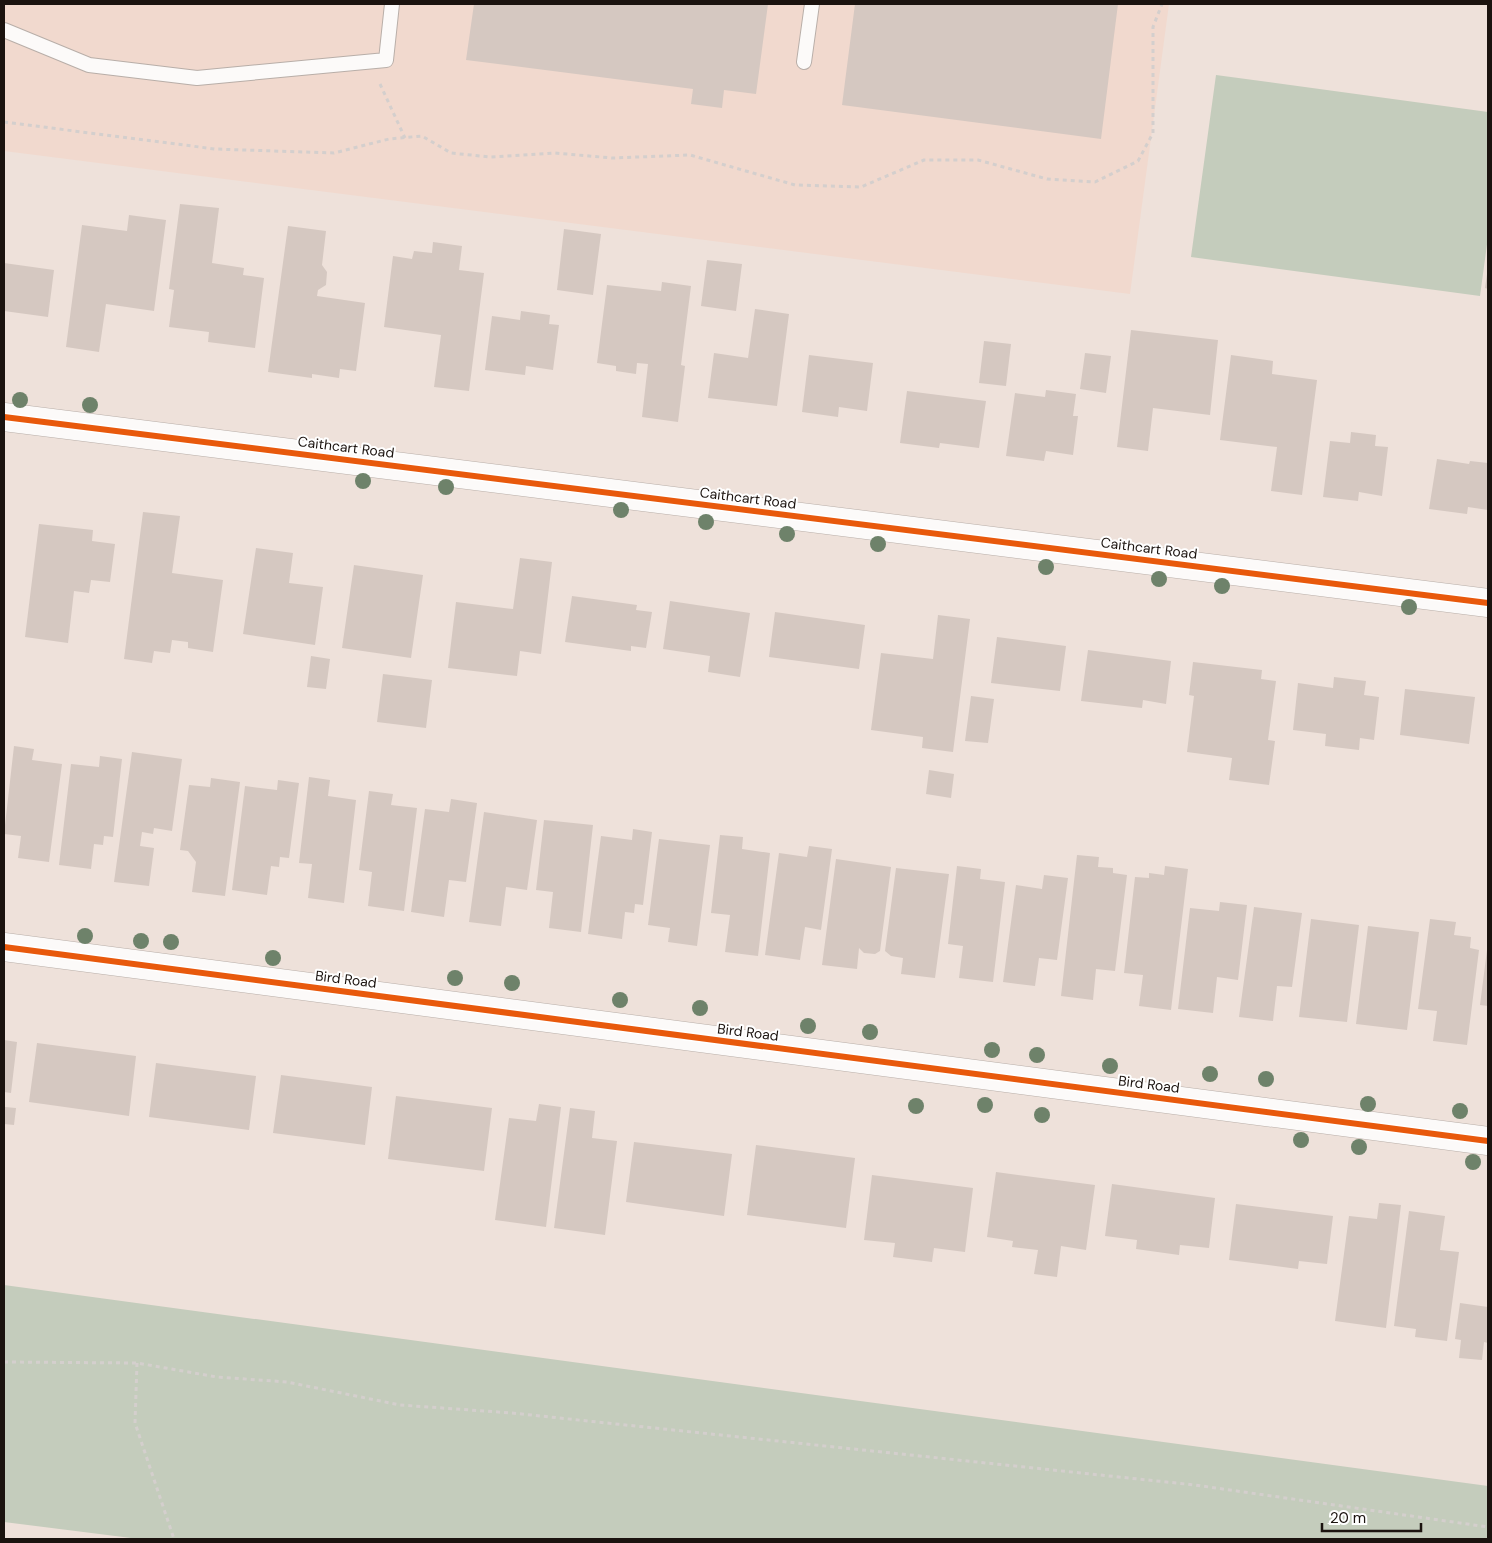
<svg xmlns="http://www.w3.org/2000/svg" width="1492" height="1543" font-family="'DM Sans',sans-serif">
	<rect width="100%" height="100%" fill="#eee1da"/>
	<path fill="#f1d9ce" d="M4,4H1169L1130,294L4,151Z"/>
	<path fill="#c4ccbc" d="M1216,75L1488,112V237L1480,296L1191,257Z
		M4,1285L1488,1486V1539H139L4,1522Z"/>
	<path fill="#d5c8c1" d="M474,4H768L756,94L724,90L722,108L691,104L693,89L466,60Z
		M855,4H1118L1101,139L842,105Z
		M180,204L219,208L212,263L244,268L243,275L264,278L255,348L208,342L209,332L169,327L174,290L169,289Z
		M129,215L166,220L154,311L106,304L99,352L66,347L82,225L127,231Z
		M288,226L326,231L322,265L327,272L326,285L318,290L317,296L365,303L356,371L340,369L339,378L312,374V378L268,372Z
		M564,229L601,234L593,295L557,290Z
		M433,242L462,246L459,270L484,273L469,391L434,387L441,335L384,327L393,256L412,259L414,251L432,253Z
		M707,260L742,264L736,311L701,306Z
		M4,263L54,270L48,317L4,311Z
		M1487,274H1488V289L1485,288Z
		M662,282L691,286L681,365L685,366L678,422L642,417L648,364L637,363L636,374L616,371V366L597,363L607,285L661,291Z
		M755,309L789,314L777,406L708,398L714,353L748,358Z
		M521,311L550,315L549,324L559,325L553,370L526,366L525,375L485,370L492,316L520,320Z
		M1131,330L1218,340L1210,415L1153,408L1148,451L1117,447Z
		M984,341L1011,344L1006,386L979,383Z
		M1085,353L1111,356L1106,393L1080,389Z
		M809,355L873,363L867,411L839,407L838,417L802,412Z
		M1231,355L1273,361L1272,374L1317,380L1302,495L1271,491L1277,447L1220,440Z
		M1046,390L1076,394L1073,416H1078L1073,455L1046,451L1044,461L1006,456L1015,393L1045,397Z
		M907,391L986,401L979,448L940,443L939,448L900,443Z
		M1351,432L1376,435L1375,446L1388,447L1382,496L1359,492L1358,501L1323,497L1330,441L1350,443Z
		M1437,459L1469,464L1470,461L1488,463V510L1468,507L1467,514L1429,509Z
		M143,512L180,516L172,573L223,580L213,652L188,648V642L172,640L170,653L154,651L152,663L124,659Z
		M39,524L93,530L92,541L115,544L110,582L91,580L89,593L74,591L68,643L25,637Z
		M256,548L293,553L289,583L323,587L315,645L243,634Z
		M520,558L552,562L541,654L520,651L517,676L448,668L456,602L513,609Z
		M354,565L423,575L411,658L342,648Z
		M572,596L637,605L636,610L652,612L646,648L631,646V651L565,642Z
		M670,601L750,613L740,677L708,672L710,656L663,649Z
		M775,612L865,625L859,669L769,657Z
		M938,615L970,619L953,752L922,748L923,737L871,730L881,653L933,659Z
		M997,637L1066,646L1060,691L991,683Z
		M1088,650L1171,661L1166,704L1143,700L1142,708L1081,701Z
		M311,656L330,659L326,689L307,687Z
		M1193,662L1262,670L1261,679L1276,681L1268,740L1275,741L1269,785L1229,780L1232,758L1187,752L1194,696L1189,695Z
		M383,674L432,680L426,728L377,722Z
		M1334,677L1366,681L1364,695L1379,697L1374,740L1360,738L1359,750L1325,746L1326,734L1293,730L1298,683L1333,688Z
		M1405,689L1475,697L1469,744L1400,735Z
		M971,696L994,699L988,743L965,741Z
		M14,746L34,749L32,760L62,764L49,862L18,858L21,836L4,834Z
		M132,752L182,759L172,831L154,828L153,834L142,832L140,846L154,848L149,886L114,882Z
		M100,756L122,759L113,837L104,836L103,845L94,844L91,869L59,865L71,764L99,767Z
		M929,770L954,774L951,798L926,794Z
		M309,777L330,780L328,796L356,800L344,903L308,898L312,864L299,863Z
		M211,778L240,782L225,896L192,892L196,862L188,851L180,850L189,785L210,787Z
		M278,780L299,783L289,858L280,857L279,867L271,866L267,895L232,890L245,786L277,790Z
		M369,791L393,794L391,805L417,808L404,911L368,906L372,872L359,870Z
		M451,799L477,803L466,882L449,880L444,917L411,912L425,809L449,812Z
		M484,812L537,820L527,890L506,887L501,926L469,922Z
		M544,820L593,825L581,932L549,928L553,892L536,890Z
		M633,829L652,832L643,905L635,904L634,913L625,912L622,939L588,934L601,836L632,840Z
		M720,835L743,837L742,849L770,853L758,956L725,952L730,915L711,913Z
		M659,839L710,845L697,946L668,942L670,928L648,925Z
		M809,846L832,849L821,930L805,927L800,960L765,955L779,853L807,857Z
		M1077,855L1099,857L1098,867L1113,868V873L1127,875L1115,971L1096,969L1093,1000L1061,996Z
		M836,859L891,867L880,951L875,954L864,953L859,948L857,969L822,965Z
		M957,866L981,869L980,879L1005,882L993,982L959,978L963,946L948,944Z
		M1165,866L1188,869L1171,1010L1139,1006L1143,975L1124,973L1135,877L1149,878V873L1164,875Z
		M896,868L949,874L935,978L901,974L903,958L891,956L885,951Z
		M1044,875L1068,878L1057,960L1039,958L1035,986L1003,982L1016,885L1042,889Z
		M1220,902L1247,905L1238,980L1217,977L1213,1013L1178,1009L1190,908L1219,911Z
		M1254,907L1302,913L1292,987L1277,986L1273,1021L1239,1017Z
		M1311,919L1359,925L1347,1022L1299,1017Z
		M1430,919L1456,922L1454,935L1471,937L1470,948L1479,950L1467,1045L1433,1041L1437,1011L1418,1009Z
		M1368,926L1419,932L1407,1030L1356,1024Z
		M1487,950H1488V1006L1480,1005Z
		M4,1040L17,1042L11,1093L4,1092Z
		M37,1043L136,1056L129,1116L29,1102Z
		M156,1063L256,1076L249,1130L149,1117Z
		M281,1075L372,1087L365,1145L273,1133Z
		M396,1096L492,1108L484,1171L388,1159Z
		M539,1104L561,1107L546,1227L495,1220L509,1118L536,1121Z
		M5,1107L16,1108L14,1125L4,1124Z
		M570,1108L595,1111L592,1138L617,1141L605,1235L554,1228Z
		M634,1142L732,1154L724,1216L626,1202Z
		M756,1145L855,1158L846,1228L747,1215Z
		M996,1172L1095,1185L1086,1250L1061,1246L1057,1277L1034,1274L1038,1250L1012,1247L1013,1241L987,1237Z
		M872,1175L973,1188L965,1252L934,1248L932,1262L893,1257L895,1243L864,1240Z
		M1112,1184L1215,1198L1209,1248L1180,1245L1179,1255L1136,1249L1137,1240L1105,1236Z
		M1379,1203L1401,1205L1386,1328L1335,1321L1349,1216L1377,1219Z
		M1236,1204L1333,1216L1327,1264L1299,1261L1298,1269L1229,1260Z
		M1409,1211L1445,1216L1440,1250L1459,1252L1447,1341L1415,1337L1416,1329L1394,1326Z
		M1460,1303L1488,1307V1343L1484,1342L1482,1360L1459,1358L1461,1340L1455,1339Z"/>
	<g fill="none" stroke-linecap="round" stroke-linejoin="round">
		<defs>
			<path id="lane" d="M4,30L89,65L197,78L386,60L392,4
				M804,62L812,4"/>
			<path id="street" d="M4,417L1488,603
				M4,947L1488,1141"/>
		</defs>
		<use href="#lane" stroke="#b8aea8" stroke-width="16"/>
		<use href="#street" stroke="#b8aea8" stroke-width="29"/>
		<path stroke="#d4cfcd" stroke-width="3" stroke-dasharray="4 4" stroke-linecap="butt" d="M380,84L405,138
			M4,122L215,149L334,153L389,139L422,136L451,153L490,157L555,153L612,158L690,155L795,185L861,187L924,160H978L1047,179L1095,182L1138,161L1153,133V27L1162,4
			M4,1362L137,1363L217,1377L287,1382L400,1405L512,1413L1195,1485L1488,1527
			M137,1363L135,1423L174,1539"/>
		<use href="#lane" stroke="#fcfaf9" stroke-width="14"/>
		<use href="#street" stroke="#fcfaf9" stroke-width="28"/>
		<defs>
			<path id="cycleway" d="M4,417L1488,603
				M4,947L1488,1141"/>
		</defs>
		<use href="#cycleway" stroke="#fff" stroke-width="9"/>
		<use href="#cycleway" stroke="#e8590c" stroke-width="6"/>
	</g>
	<g fill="#6e826a">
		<circle cx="20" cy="400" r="8"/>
		<circle cx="90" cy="405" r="8"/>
		<circle cx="363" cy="481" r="8"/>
		<circle cx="446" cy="487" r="8"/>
		<circle cx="621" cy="510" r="8"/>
		<circle cx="706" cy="522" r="8"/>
		<circle cx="787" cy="534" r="8"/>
		<circle cx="878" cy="544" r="8"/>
		<circle cx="1046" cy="567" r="8"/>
		<circle cx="1159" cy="579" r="8"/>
		<circle cx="1222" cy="586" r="8"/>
		<circle cx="1409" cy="607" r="8"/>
		<circle cx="85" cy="936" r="8"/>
		<circle cx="141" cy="941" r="8"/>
		<circle cx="171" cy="942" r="8"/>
		<circle cx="273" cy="958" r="8"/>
		<circle cx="455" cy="978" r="8"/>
		<circle cx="512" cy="983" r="8"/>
		<circle cx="620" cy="1000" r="8"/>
		<circle cx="700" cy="1008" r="8"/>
		<circle cx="808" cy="1026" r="8"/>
		<circle cx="870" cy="1032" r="8"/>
		<circle cx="992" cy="1050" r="8"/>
		<circle cx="1037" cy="1055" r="8"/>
		<circle cx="1110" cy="1066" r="8"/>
		<circle cx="1210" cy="1074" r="8"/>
		<circle cx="1266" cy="1079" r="8"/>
		<circle cx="1368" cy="1104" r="8"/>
		<circle cx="985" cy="1105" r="8"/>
		<circle cx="916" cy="1106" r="8"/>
		<circle cx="1460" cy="1111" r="8"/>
		<circle cx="1042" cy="1115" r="8"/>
		<circle cx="1301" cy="1140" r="8"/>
		<circle cx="1359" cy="1147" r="8"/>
		<circle cx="1473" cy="1162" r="8"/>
	</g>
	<g text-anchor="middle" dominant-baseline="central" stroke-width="4" stroke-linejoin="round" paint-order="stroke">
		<g font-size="14" fill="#1b130f" stroke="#fff">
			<text transform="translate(346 447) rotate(7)">Caithcart Road</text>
			<text transform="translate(748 498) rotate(7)">Caithcart Road</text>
			<text transform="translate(1149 548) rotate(7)">Caithcart Road</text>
			<text transform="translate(346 979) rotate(7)">Bird Road</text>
			<text transform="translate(748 1032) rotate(7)">Bird Road</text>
			<text transform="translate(1149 1084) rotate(7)">Bird Road</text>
		</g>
	</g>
	<rect width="1492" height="1543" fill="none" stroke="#1b130f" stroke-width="10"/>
	<path d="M1322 1523v8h99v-8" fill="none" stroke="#1b130f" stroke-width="2.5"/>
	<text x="1330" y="1523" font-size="15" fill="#1b130f" stroke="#ffffff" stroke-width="4" paint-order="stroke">20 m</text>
</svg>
